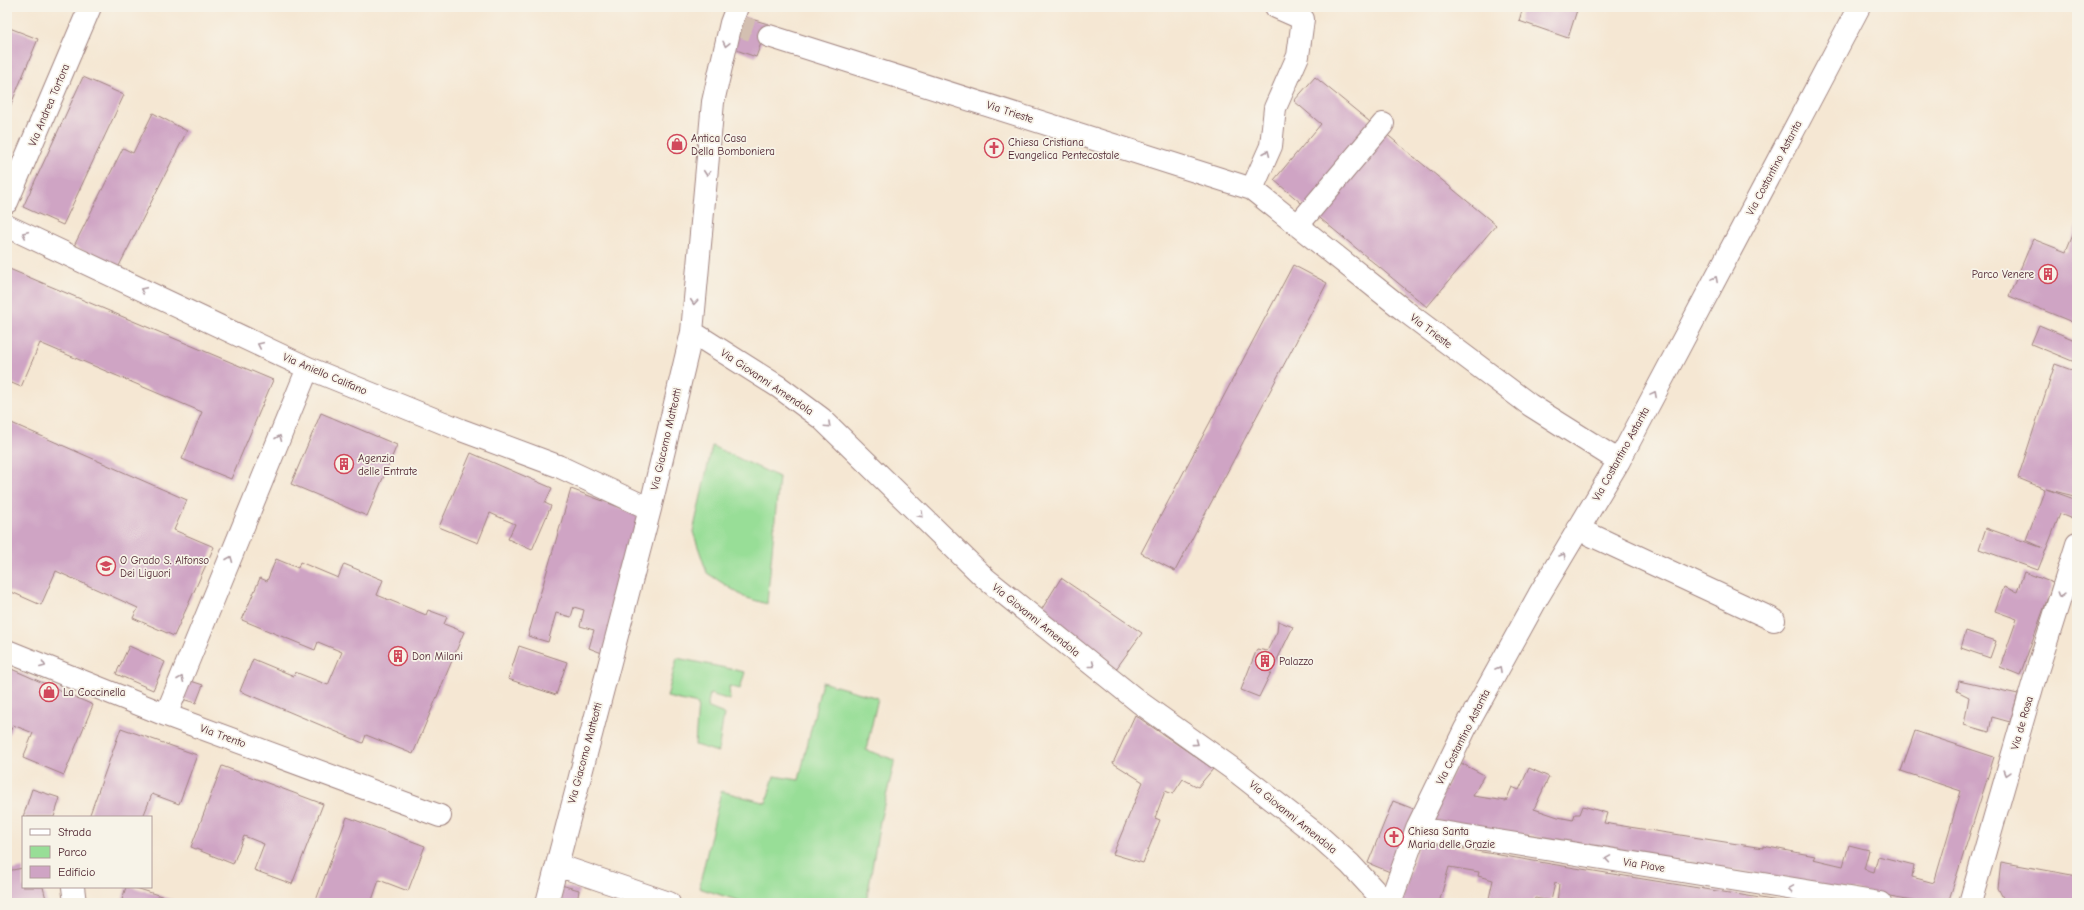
<svg xmlns="http://www.w3.org/2000/svg" width="2084" height="910" font-family="'Comic Neue',sans-serif">
	<rect width="100%" height="100%" fill="#f7f3e8"/>
	<filter id="ink" filterUnits="userSpaceOnUse"><feTurbulence type="fractalNoise" baseFrequency=".025" numOctaves="2"/><feDisplacementMap in="SourceGraphic" scale="8" xChannelSelector="R" yChannelSelector="G"/><feConvolveMatrix kernelMatrix="1 2 1 2 8 2 1 2 1" color-interpolation-filters="sRGB"/></filter>
	<filter id="wash" filterUnits="userSpaceOnUse"><feTurbulence type="fractalNoise" baseFrequency=".012" numOctaves="4" result="noise"/><feDisplacementMap in="SourceGraphic" scale="16" xChannelSelector="R" yChannelSelector="G"/><feGaussianBlur stdDeviation="0.9" result="paint"/><feColorMatrix in="noise" values="0 0 0 0 0 0 0 0 0 0 0 0 0 0 0 0 0 1.4 0 .05"/><feComposite in="paint" operator="in"/></filter>
	<g filter="url(#wash)">
		<rect width="100%" height="100%" fill="#f5e7d3"/>
		<path fill="#98de97" stroke="#717e61" d="M712,446L779,477L767,604L744,597L707,573L693,532Z
			M677,658L745,672L740,689L729,686L730,700L710,694L707,707L724,714L718,752L695,745L698,704L667,697Z
			M822,682L878,698L866,750L895,760L880,821L866,903H746L699,888L721,791L766,803L774,776L799,780Z"/>
		<g id="blocks">
			<path fill="#cfa4c4" d="M1523,7H1578L1568,38L1519,21Z
				M738,15L768,24L756,57L728,47Z
				M7,27L38,39L7,114Z
				M83,77L124,95L63,225L23,207Z
				M1315,77L1375,126L1307,208L1274,180L1321,124L1294,101Z
				M153,113L187,131L118,268L74,246L123,148L133,153Z
				M1384,132L1496,225L1427,307L1315,214Z
				M2077,225V324L2009,296L2033,239L2066,252Z
				M1293,265L1327,283L1175,571L1141,553Z
				M7,268L273,380L231,479L182,459L202,412L40,343L21,387L7,381Z
				M2039,325L2077,341V363L2031,344Z
				M2055,364L2077,372V485L2074,496L2046,489L2077,500V521L2060,514L2038,570L1979,549L1986,528L2043,548L2026,540L2045,489L2018,478Z
				M321,413L397,445L367,516L291,484Z
				M7,421L187,500L174,530L214,547L174,636L133,618L138,608L56,571L41,605L7,590Z
				M471,453L552,488L545,503L551,506L532,550L508,539L515,524L490,513L478,543L439,527Z
				M571,489L640,515L607,655L589,648L594,630L580,626L584,610L574,607L571,617L556,613L548,642L528,636Z
				M276,559L298,568L300,562L338,578L344,564L383,580L377,595L426,615L428,610L447,617L444,624L464,632L413,754L366,735L363,743L240,691L253,659L294,676L295,672L328,685L342,652L318,642L315,650L242,620L260,578L267,581Z
				M2024,572L2053,583L2020,675L2000,667L2017,619L1995,611L2004,587L2017,592Z
				M1061,578L1142,633L1116,669L1040,612Z
				M1278,621L1293,627L1259,697L1241,690L1257,649L1267,651L1277,632Z
				M1966,631L1996,641L1990,658L1961,648Z
				M129,646L165,662L153,690L116,674Z
				M519,646L567,662L556,695L508,679Z
				M7,667L93,705L64,775L23,758L33,733L13,725L7,739Z
				M188,680L203,685L196,703L182,699Z
				M1959,681L2018,694L2010,722L1992,717L1989,732L1964,725L1969,697L1957,691Z
				M1135,715L1213,769L1198,787L1183,779L1173,794L1165,791L1155,818L1160,820L1143,863L1113,854L1143,782L1113,763Z
				M121,728L197,755L179,804L152,794L143,817H89Z
				M1915,731L1994,757L1948,903H1924L1632,852L1428,820L1459,762L1484,775L1473,796L1506,801L1512,787L1519,790L1529,768L1549,777L1534,809L1558,817L1573,820L1575,814H1580L1583,806L1607,813L1604,823L1763,848V846L1815,856L1813,859L1843,866L1849,845L1869,850L1864,869L1874,872L1878,856L1914,865L1912,877L1934,883L1961,791L1901,771Z
				M222,766L323,804L292,884L254,870L264,844L244,836L233,864L191,847Z
				M32,789L60,798L54,817H23Z
				M1393,801L1419,811L1395,874L1368,863Z
				M347,817L425,846L408,891L379,880L371,903H315Z
				M1419,841L1551,864L1791,903H1557L1559,884L1555,883L1551,901L1535,898L1533,903H1488L1493,880L1478,876L1479,872L1449,867L1439,903H1401Z
				M2001,862L2077,876V903H2020L2004,900L1998,888Z
				M23,868V887H43L47,903H7V871Z
				M561,885L579,890L577,903H557Z
				M126,887H133L183,903H121Z"/>
		</g>
	</g>
	<g filter="url(#ink)">
		<use href="#blocks" fill-opacity="0" stroke="#a0837f" stroke-width="1"/>
		<g fill="none" stroke-linecap="round" stroke-linejoin="round">
			<path stroke="#d3bfb1" stroke-width="22" stroke-dasharray="22 11" stroke-linecap="butt" d="M731,23L769,36"/>
			<defs>
				<path id="street" d="M769,36L1252,189L1405,311L1530,405L1619,461
					M1252,189L1271,146L1275,108L1298,56L1303,19L1276,7
					M7,202L90,7
					M1298,225L1383,124
					M7,226L308,368L461,430L558,466L650,509
					M692,332L779,387L822,419L986,579L1139,702L1237,772L1320,837L1350,864L1386,903
					M1578,529L1774,620
					M7,651L166,715L440,816
					M166,715L308,368
					M1417,828L1880,903
					M557,865L669,903
					M73,887L75,903
					M547,903L650,509L692,332L713,102L731,23L737,7
					M1390,903L1417,828L1465,729L1539,595L1619,461L1859,7
					M1970,903L2033,684L2077,544"/>
			</defs>
			<use href="#street" stroke="#a0837f" stroke-width="24"/>
			<use href="#street" stroke="#fff" stroke-width="22"/>
		</g>
		<defs><path id="oneway-chevron" d="M-2-3.5L2.5 0L-2 3.5" fill="none" stroke-width="1.6" stroke-linecap="round" stroke-linejoin="round"/></defs>
		<g stroke="#ae9aa0">
			<use href="#oneway-chevron" transform="translate(726 44) rotate(103)"/>
			<use href="#oneway-chevron" transform="translate(1267 153) rotate(-67)"/>
			<use href="#oneway-chevron" transform="translate(707 173) rotate(95)"/>
			<use href="#oneway-chevron" transform="translate(25 234) rotate(-155)"/>
			<use href="#oneway-chevron" transform="translate(1715 279) rotate(-62)"/>
			<use href="#oneway-chevron" transform="translate(143 290) rotate(-155)"/>
			<use href="#oneway-chevron" transform="translate(694 302) rotate(95)"/>
			<use href="#oneway-chevron" transform="translate(260 345) rotate(-155)"/>
			<use href="#oneway-chevron" transform="translate(1654 394) rotate(-62)"/>
			<use href="#oneway-chevron" transform="translate(828 425) rotate(43)"/>
			<use href="#oneway-chevron" transform="translate(279 438) rotate(-68)"/>
			<use href="#oneway-chevron" transform="translate(921 515) rotate(45)"/>
			<use href="#oneway-chevron" transform="translate(1563 556) rotate(-59)"/>
			<use href="#oneway-chevron" transform="translate(230 559) rotate(-68)"/>
			<use href="#oneway-chevron" transform="translate(2061 595) rotate(107)"/>
			<use href="#oneway-chevron" transform="translate(43 665) rotate(21)"/>
			<use href="#oneway-chevron" transform="translate(1092 665) rotate(38)"/>
			<use href="#oneway-chevron" transform="translate(1499 669) rotate(-61)"/>
			<use href="#oneway-chevron" transform="translate(181 679) rotate(-68)"/>
			<use href="#oneway-chevron" transform="translate(1196 743) rotate(36)"/>
			<use href="#oneway-chevron" transform="translate(2007 773) rotate(106)"/>
			<use href="#oneway-chevron" transform="translate(1608 859) rotate(-171)"/>
			<use href="#oneway-chevron" transform="translate(1791 889) rotate(-171)"/>
		</g>
	</g>
	<defs>
		<symbol id="shop-ring" viewBox="-11 -11 22 22"><circle r="9.5" fill="#f7f3e8" stroke="#d1495b" stroke-width="1.5"/><path d="M-5-2.5h2.3a2.7 3.5 0 0 1 5.4 0H5L5.5 6h-11ZM-1.5-2.5h3a1.5 2.3 0 0 0-3 0Z" fill="#d1495b"/></symbol>
		<symbol id="church-ring" viewBox="-11 -11 22 22"><circle r="9.5" fill="#f7f3e8" stroke="#d1495b" stroke-width="1.5"/><path d="M-1.2-6h2.4v3.5h3.3v2.4h-3.3V6h-2.4V-.1h-3.3v-2.4h3.3Z" fill="#d1495b"/></symbol>
		<symbol id="building-ring" viewBox="-11 -11 22 22"><circle r="9.5" fill="#f7f3e8" stroke="#d1495b" stroke-width="1.5"/><path d="M-4-6H4V6H1V3H-1V6H-4ZM-2.5-4.3h1.7v1.8h-1.7ZM.8-4.3h1.7v1.8H.8ZM-2.5-1h1.7V.8h-1.7ZM.8-1h1.7V.8H.8Z" fill="#d1495b"/></symbol>
		<symbol id="school-ring" viewBox="-11 -11 22 22"><circle r="9.5" fill="#f7f3e8" stroke="#d1495b" stroke-width="1.5"/><path d="M0-5L7-2L0 1L-7-2ZM-4 1L0 2.5L4 1V4Q0 6-4 4Z" fill="#d1495b"/></symbol>
	</defs>
	<g fill-rule="evenodd">
		<use href="#shop-ring" x="666" y="133" width="22" height="22"/>
		<use href="#church-ring" x="983" y="137" width="22" height="22"/>
		<use href="#building-ring" x="2037" y="263" width="22" height="22"/>
		<use href="#building-ring" x="333" y="453" width="22" height="22"/>
		<use href="#school-ring" x="95" y="555" width="22" height="22"/>
		<use href="#building-ring" x="387" y="645" width="22" height="22"/>
		<use href="#building-ring" x="1254" y="650" width="22" height="22"/>
		<use href="#shop-ring" x="38" y="681" width="22" height="22"/>
		<use href="#church-ring" x="1383" y="826" width="22" height="22"/>
	</g>
	<g text-anchor="middle" dominant-baseline="central" stroke-width="3.5" stroke-linejoin="round" paint-order="stroke">
		<g font-size="11" fill="#4a1f2b" stroke="#f7f3e8">
			<text transform="translate(49 105) rotate(-67)">Via Andrea Tortora</text>
			<text transform="translate(1010 112) rotate(18)">Via Trieste</text>
			<text transform="translate(1774 168) rotate(-62)">Via Costantino Astarita</text>
			<text transform="translate(1431 331) rotate(37)">Via Trieste</text>
			<text transform="translate(325 374) rotate(23)">Via Aniello Califano</text>
			<text transform="translate(767 382) rotate(34)">Via Giovanni Amendola</text>
			<text transform="translate(666 439) rotate(-77)">Via Giacomo Matteotti</text>
			<text transform="translate(1621 454) rotate(-61)">Via Costantino Astarita</text>
			<text transform="translate(1036 620) rotate(39)">Via Giovanni Amendola</text>
			<text transform="translate(2022 723) rotate(-74)">Via de Rosa</text>
			<text transform="translate(223 736) rotate(20)">Via Trento</text>
			<text transform="translate(1463 737) rotate(-63)">Via Costantino Astarita</text>
			<text transform="translate(585 753) rotate(-75)">Via Giacomo Matteotti</text>
			<text transform="translate(1293 817) rotate(39)">Via Giovanni Amendola</text>
			<text transform="translate(1644 865) rotate(9)">Via Piave</text>
		</g>
		<g font-size="11" fill="#4a1f2b" stroke="#f7f3e8" text-anchor="start">
			<text x="691" y="138">Antica Casa<tspan x="691" dy="13">Della Bomboniera</tspan></text>
			<text x="1008" y="142">Chiesa Cristiana<tspan x="1008" dy="13">Evangelica Pentecostale</tspan></text>
			<text x="2034" y="274" text-anchor="end">Parco Venere</text>
			<text x="358" y="458">Agenzia<tspan x="358" dy="13">delle Entrate</tspan></text>
			<text x="120" y="560">O Grado S. Alfonso<tspan x="120" dy="13">Dei Liguori</tspan></text>
			<text x="412" y="656">Don Milani</text>
			<text x="1279" y="661">Palazzo</text>
			<text x="63" y="692">La Coccinella</text>
			<text x="1408" y="831">Chiesa Santa<tspan x="1408" dy="13">Maria delle Grazie</tspan></text>
		</g>
	</g>
	<rect width="2084" height="910" fill="none" stroke="#f7f3e8" stroke-width="24"/>
	<rect x="22" y="816" width="130" height="72" fill="#f7f3e8" stroke="#b29e9c"/>
	<rect x="30" y="829" width="20" height="6" fill="#ffffff" stroke="#b29e9c"/>
	<text x="58" y="836" font-size="12" fill="#4a1f2b">Strada</text>
	<rect x="30" y="846" width="20" height="12" fill="#98de97" stroke="#b29e9c"/>
	<text x="58" y="856" font-size="12" fill="#4a1f2b">Parco</text>
	<rect x="30" y="866" width="20" height="12" fill="#cfa4c4" stroke="#b29e9c"/>
	<text x="58" y="876" font-size="12" fill="#4a1f2b">Edificio</text>
</svg>
